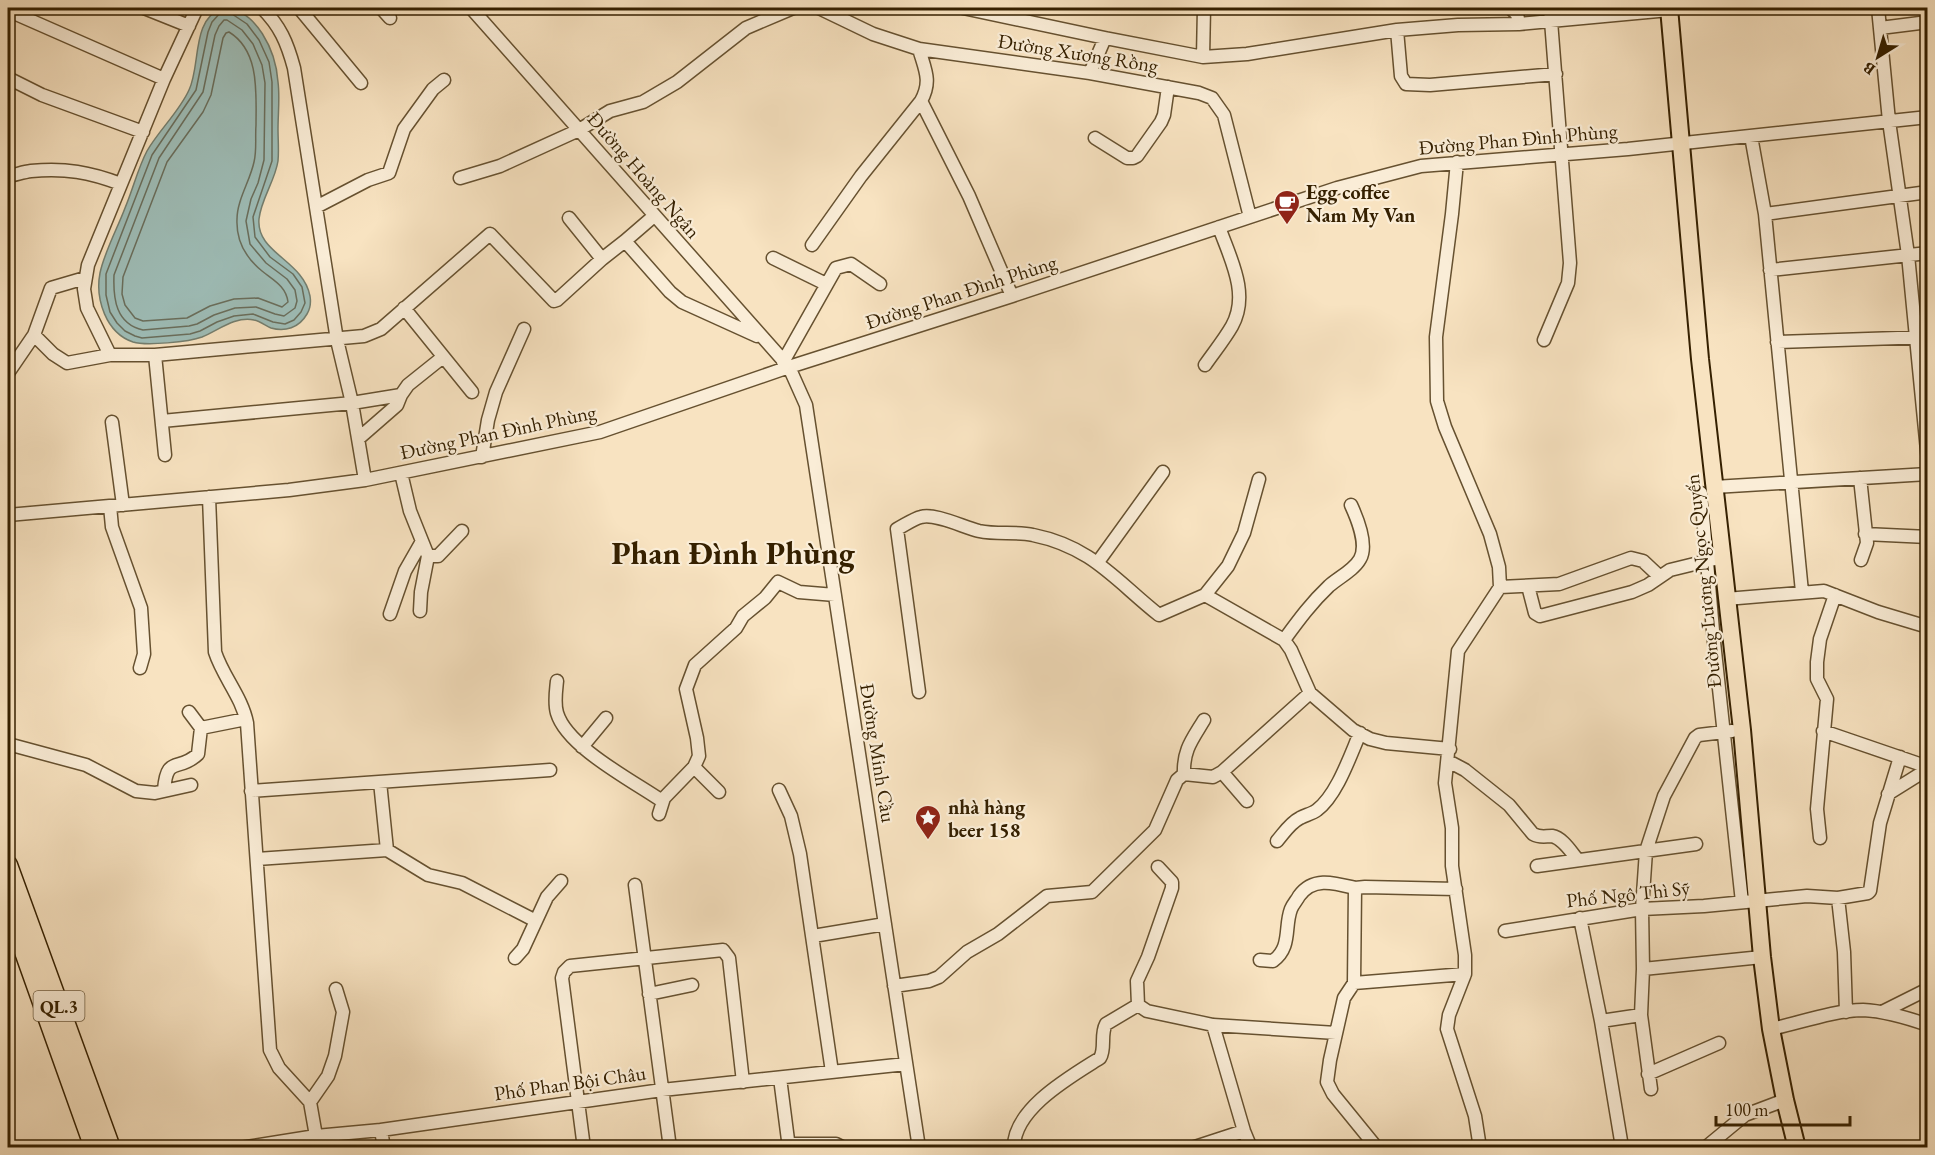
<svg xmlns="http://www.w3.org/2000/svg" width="1935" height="1155" font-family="'EB Garamond',serif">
	<rect width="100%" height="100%" fill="#f8e3c1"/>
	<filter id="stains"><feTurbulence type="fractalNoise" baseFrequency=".00333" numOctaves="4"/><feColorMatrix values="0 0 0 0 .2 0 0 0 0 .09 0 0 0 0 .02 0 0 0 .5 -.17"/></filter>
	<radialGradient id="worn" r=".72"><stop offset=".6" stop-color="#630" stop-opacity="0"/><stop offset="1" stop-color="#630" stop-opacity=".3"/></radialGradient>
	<path fill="#9ebdb7" stroke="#747e6e" stroke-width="1.5" d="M222,8C257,8 276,52 278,82C280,97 278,113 278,129C278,139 279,151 278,161C275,181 261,199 259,219C256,253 303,260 310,296C311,302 310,309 307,314C299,328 285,332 271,328C266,326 260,321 254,320C235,316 219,330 202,337C189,342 146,346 133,342C106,333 95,299 100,273C104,253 118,227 125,208C133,189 138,168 147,151C159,130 179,112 189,90C201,65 191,20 222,8Z"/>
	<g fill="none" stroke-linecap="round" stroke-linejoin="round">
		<path stroke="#6a6e5c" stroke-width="1.5" d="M221,8V12L212,22L208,32L196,90L152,155L106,274V295L110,312L117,323L125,331L135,336L142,338L190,334L200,331L217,322L234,316L253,314L273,322L285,324L294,320L301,312L305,303L302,287L293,274L270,257L255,237L253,217L272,161V82L269,62L259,40L247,24L232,14L230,8
			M224,20H227L242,30L253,44L262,65L265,83L264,160L258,183L251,199L246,221L250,244L266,263L287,279L295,290L297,301L295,308L284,316L275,314L256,307L235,308L214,315L197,324L189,326L143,330C116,324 113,299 114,275L159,158L203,92L215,35L219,26Z
			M229,32C260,51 256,93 256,125C255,137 257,150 254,162C250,181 237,200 237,219C236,240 246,258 262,271C273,280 286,286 288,302L282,307L258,298L234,299L210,306L187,318L143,321L135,318L125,305L122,294L123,277L167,162L203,112L211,95L223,38L226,33Z"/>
		<defs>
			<path id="minor" d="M144,8L189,26
				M197,8L164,79L88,265L84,289L87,308L110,355H155L364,336L381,329L490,234L554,301L557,300L602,259L625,241L670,292L682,302L757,336
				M262,8C280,26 287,42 294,68L337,340L352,403L365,480
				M299,8L361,83
				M381,8L390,18
				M471,8L789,367L806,405L919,1148
				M819,8L873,34L919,49L1090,73L1199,93L1212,98L1224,115L1250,217
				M963,8L1105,38L1203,57L1247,54L1397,30L1458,25L1519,24L1669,10
				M1510,8L1517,14L1519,24
				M1878,8L1889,121L1908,255L1928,461
				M16,14L164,79
				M1880,28L1928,22
				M1397,30L1401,76L1406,84L1430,85L1556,74
				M919,49C925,70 932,81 921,101L969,196L1012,296
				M1203,57L1204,8
				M1090,73L1105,38
				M8,78L42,95L143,132
				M1751,136L1765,214L1802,592
				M1095,138L1127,158H1133L1137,156L1161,122L1164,115L1168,87
				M1457,162L1452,214L1436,337L1437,401L1445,427L1490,534L1499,567L1500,587L1458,651L1445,783L1452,828V866L1465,955V974L1449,1015L1447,1029L1475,1116L1480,1148
				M8,176C15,175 23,172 31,171C66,168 89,172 121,184
				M460,178L500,166L579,130L610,111L643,102L677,82L746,28L793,8
				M316,207L368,180L389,173L404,129L433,89L444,80
				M1765,214L1928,192
				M569,218L602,259
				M625,241L654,216
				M812,245L861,176L921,101
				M773,258L826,284
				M1770,270L1928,253
				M404,308L472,392
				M34,335L53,354L67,363L110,355
				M1544,340L1568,283L1570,263L1550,8
				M1777,342L1928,337
				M155,355L165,455
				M783,362L836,268L851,264L880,284
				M1205,365C1214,352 1224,340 1232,326C1250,294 1230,258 1219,227
				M8,373L34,335L51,288L85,278
				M162,421L352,403L401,395L408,385L443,357
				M112,422L123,505
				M358,439L397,405L401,395
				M482,457L488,420L496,392L524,329
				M401,473L410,511L428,556L421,592L420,611
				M1860,478L1867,543L1861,560
				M1714,487L1928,474
				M1701,493L1714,642L1742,902
				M209,497L215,652C223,677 242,697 247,723L270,1050L279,1068L310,1102L316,1136
				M110,506L112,527L141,608L144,654L140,668
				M8,515L289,490L365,480L600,432L789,367L1012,296L1337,188L1421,166L1628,149L1928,117
				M1865,534L1928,537
				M428,556H438L462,531
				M1098,562L1163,472
				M1528,586L1535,613L1540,616L1632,592L1648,585L1670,570L1715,559
				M1500,587L1559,584L1631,558L1643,561L1659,576
				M1205,595L1284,640L1291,650L1310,693L1353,730L1370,739L1386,743L1450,749
				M1726,599L1824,591L1878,612L1928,627
				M390,614L405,571L421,543
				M1284,640C1298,621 1311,603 1329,586C1338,578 1354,570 1360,559C1368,545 1357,518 1351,505
				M557,681C556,691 554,703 557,713C567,747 633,781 662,801
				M919,692L897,529C905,525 913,519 921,517C935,513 963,527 979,531C997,535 1016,531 1033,535C1092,547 1115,580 1159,615L1205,595L1228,566L1244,533L1259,479
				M189,712L201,728
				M1823,731L1928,767
				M8,744L86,765L136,791L155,793L191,785
				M582,747L606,718
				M1448,761L1465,770L1509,805L1533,834C1540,838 1545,836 1552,836C1563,838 1571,852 1578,860
				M694,767L719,792
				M1222,772L1247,801
				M1184,774C1183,750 1192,740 1204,720
				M380,782L387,850
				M164,790C167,754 178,773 198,754L201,728L246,719
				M779,790L791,816L800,854L832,1072
				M251,791L550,770
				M1888,794L1928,769
				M659,814L664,798L694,767L699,756L697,738L686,689L695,665L736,628L743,616L765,598L778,582L799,592L835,595
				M1820,838L1817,809L1827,699L1817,679V662L1820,639L1835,595
				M1277,841C1284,833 1290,823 1300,818C1305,815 1312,814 1317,810C1337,795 1350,756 1360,733
				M257,859L387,850L428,875L462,883L536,921
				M1537,866L1696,844
				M1158,867L1172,882V888L1148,957L1137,981L1138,1005L1147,1011L1213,1025L1336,1033
				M635,885L670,1148
				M1838,898L1844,952L1846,1012
				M1580,918L1601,1021L1621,1141
				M1505,931L1642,909L1704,906L1807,896L1838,898L1868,893L1870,891L1880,823L1900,757
				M813,936L885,924
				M515,958L523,949L547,897L561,881
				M1260,960L1273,961C1292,947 1284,927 1291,909C1293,904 1297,900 1299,896C1313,876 1335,883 1355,888
				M1643,969L1762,957
				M1354,983L1465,974
				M894,986L929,981L939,977L967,952L998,934L1047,896L1092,892L1155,830L1177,780L1184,774L1213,777L1222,772L1310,693
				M649,994L692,985
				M1882,1012L1928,989
				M1601,1021L1641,1015
				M1213,1025L1244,1131L1251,1148
				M1771,1029C1799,1023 1835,1010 1863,1010C1884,1011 1908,1018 1928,1025
				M1648,1074L1719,1043
				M780,1078L789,1148
				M1651,1089L1641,1015L1643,969L1642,909L1646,851L1664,796L1695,738L1699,735L1732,731
				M310,1102L328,1076L335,1056L343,1012L336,989
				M381,1130L384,1148
				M789,1144H836L844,1148
				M240,1148L316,1136L381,1130L662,1090L906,1064
				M584,1148L562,978L564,972L570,966L723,950L729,958L743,1082
				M1014,1148C1013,1109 1070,1077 1100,1058C1106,1048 1100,1035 1106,1024L1138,1005
				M1192,1148L1244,1131
				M1377,1148L1333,1094L1327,1082L1330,1060L1344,998L1354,983L1355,888L1365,887L1456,889
				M1705,1148L1745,1115L1785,1100"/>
			<path id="major" d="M1669,8L1700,359L1742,730L1762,957L1771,1029L1785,1100L1797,1148"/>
			<path id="highway" d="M8,865L111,1148
				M8,907L94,1148"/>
		</defs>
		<use href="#minor" stroke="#665130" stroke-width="15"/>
		<use href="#major" stroke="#352000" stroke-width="20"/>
		<use href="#highway" stroke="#352000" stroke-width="21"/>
		<use href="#minor" stroke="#faedd7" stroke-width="12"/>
		<use href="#major" stroke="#f8e3c1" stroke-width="16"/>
		<use href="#highway" stroke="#f8e3c1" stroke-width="18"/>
	</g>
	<defs>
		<symbol id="cafe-pin" viewBox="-11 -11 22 30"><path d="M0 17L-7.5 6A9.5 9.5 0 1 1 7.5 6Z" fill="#8f2418" stroke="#faedd7"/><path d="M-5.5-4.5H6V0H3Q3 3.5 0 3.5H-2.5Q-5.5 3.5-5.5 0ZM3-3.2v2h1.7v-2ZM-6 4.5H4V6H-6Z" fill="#fff"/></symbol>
		<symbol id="sight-pin" viewBox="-11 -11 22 30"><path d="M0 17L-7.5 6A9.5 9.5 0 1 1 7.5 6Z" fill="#8f2418" stroke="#faedd7"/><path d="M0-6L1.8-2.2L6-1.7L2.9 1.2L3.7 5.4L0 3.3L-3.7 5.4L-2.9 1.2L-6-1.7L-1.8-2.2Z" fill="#fff"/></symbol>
	</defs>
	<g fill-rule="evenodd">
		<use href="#cafe-pin" x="1272" y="188" width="30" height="40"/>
		<use href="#sight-pin" x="913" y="803" width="30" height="40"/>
	</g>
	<g text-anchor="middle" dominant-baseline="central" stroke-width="4.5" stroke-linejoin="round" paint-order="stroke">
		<rect fill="#faedd7" stroke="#705e40" stroke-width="1.5" x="33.5" y="991" width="51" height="30" rx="4.5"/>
		<g font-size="18" font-weight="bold" fill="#352000">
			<text x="59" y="1006">QL.3</text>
		</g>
		<g font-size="20" fill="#352000" stroke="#faedd7">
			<text transform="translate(1078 53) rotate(9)">Đường Xương Rồng</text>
			<text transform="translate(1518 139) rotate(-5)">Đường Phan Đình Phùng</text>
			<text transform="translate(644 175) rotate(49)">Đường Hoàng Ngân</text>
			<text transform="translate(961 292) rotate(-18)">Đường Phan Đình Phùng</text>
			<text transform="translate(498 432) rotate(-12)">Đường Phan Đình Phùng</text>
			<text transform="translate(1703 581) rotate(-96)">Đường Lương Ngọc Quyến</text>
			<text transform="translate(878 753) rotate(81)">Đường Minh Cầu</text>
			<text transform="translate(1628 894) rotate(-6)">Phố Ngô Thì Sỹ</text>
			<text transform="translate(570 1083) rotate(-8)">Phố Phan Bội Châu</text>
		</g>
		<g font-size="20" font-weight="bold" fill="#352000" stroke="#faedd7" text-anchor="start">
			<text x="1306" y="192">Egg coffee<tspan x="1306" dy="23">Nam My Van</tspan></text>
			<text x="948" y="807">nhà hàng<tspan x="948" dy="23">beer 158</tspan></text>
		</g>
		<g font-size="32" font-weight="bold" fill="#352000" stroke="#faedd7">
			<text x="733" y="553">Phan Đình Phùng</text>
		</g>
	</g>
	<rect width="1935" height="1155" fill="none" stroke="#f8e3c1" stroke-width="30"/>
	<rect x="9" y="9" width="1917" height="1137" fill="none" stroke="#352000" stroke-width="3"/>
	<rect x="15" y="15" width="1905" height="1125" fill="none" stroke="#352000" stroke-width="1.5"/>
	<g transform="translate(1878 57) rotate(217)" stroke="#faedd7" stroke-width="4.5" paint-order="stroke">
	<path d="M0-4.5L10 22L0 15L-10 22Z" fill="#352000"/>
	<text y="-9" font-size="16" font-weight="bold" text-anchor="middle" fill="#352000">B</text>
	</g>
	<path d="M1716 1116v9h134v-9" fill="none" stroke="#352000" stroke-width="3"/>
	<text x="1725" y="1116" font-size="18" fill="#352000" stroke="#faedd7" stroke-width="4.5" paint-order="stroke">100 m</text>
	<rect width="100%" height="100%" filter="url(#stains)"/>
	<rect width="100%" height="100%" fill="url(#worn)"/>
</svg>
